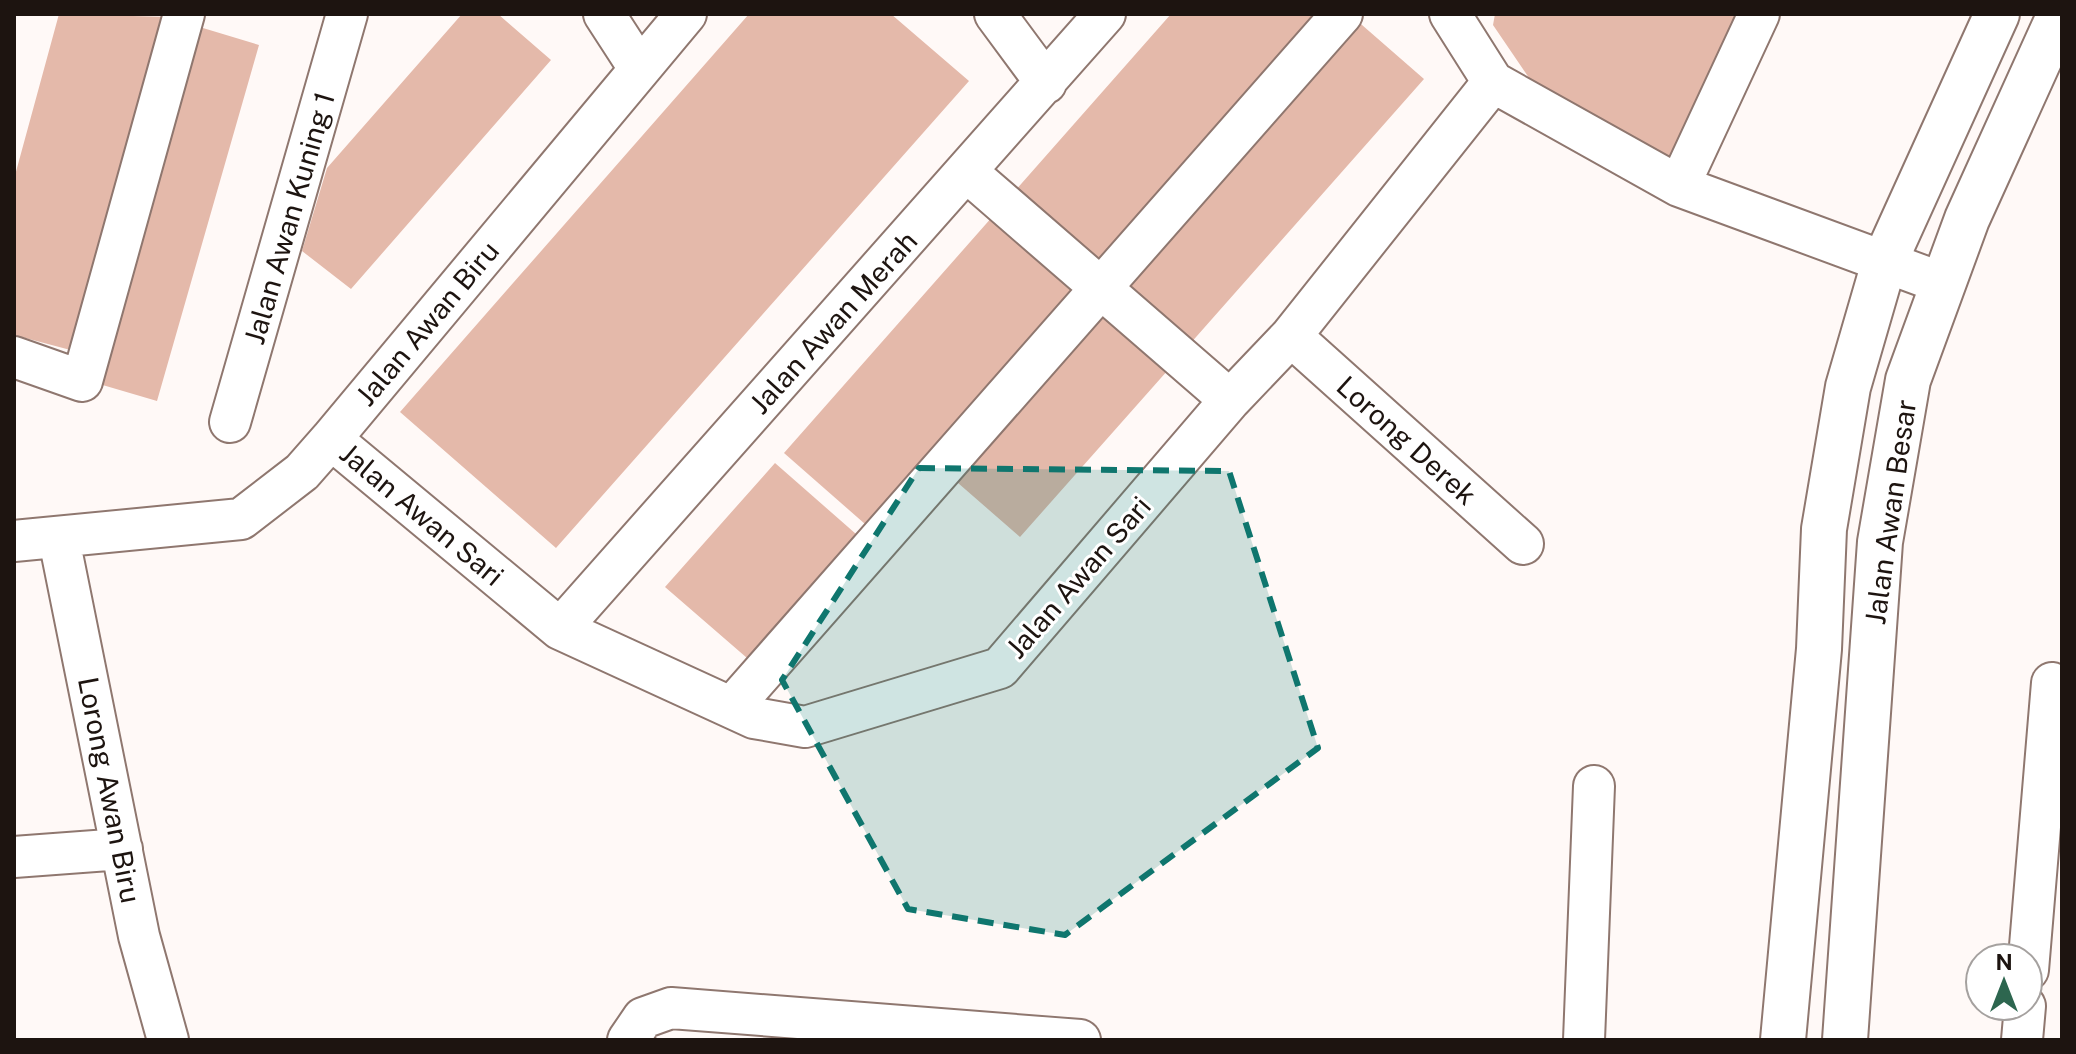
<svg xmlns="http://www.w3.org/2000/svg" width="2076" height="1054" font-family="'Public Sans',sans-serif">
	<rect width="100%" height="100%" fill="#fff9f7"/>
	<path fill="#e4b9aa" d="M59,14L170,17L78,352L14,335V179Z
		M462,14H498L551,60L351,289L302,251L327,168Z
		M749,14H891L969,81L556,548L400,412Z
		M1171,14H1315L1095,263L1014,192Z
		M1495,14H1741L1687,148L1656,162L1544,100L1493,25Z
		M1354,18L1424,79L1189,345L1119,284Z
		M193,25L259,45L157,401L89,381Z
		M993,216L1074,287L865,524L784,453Z
		M1098,308L1168,370L1020,537L950,476Z
		M775,463L856,534L747,658L665,587Z"/>
	<g fill="none" stroke-linecap="round" stroke-linejoin="round">
		<defs>
			<path id="minor" d="M604,14L639,68
				M995,14L1046,83
				M1450,14L1493,82L1679,186L1942,283
				M967,172L1230,400
				M1679,186L1759,14
				M1291,336L1523,544
				M14,357L82,381L184,14
				M230,422L347,14
				M331,439L560,629L754,718L805,727L1000,668L1230,400L1291,336L1493,82
				M59,539L139,936L168,1040
				M14,541L241,519L302,472L331,439L686,14
				M560,629L1105,14
				M732,707L1342,14
				M14,857L122,849
				M2028,970L2052,683
				M628,1040L643,1018L671,1008L1080,1040
				M1584,1040L1594,786
				M2022,1040L2025,1006"/>
			<path id="major" d="M1783,1040L1819,649L1824,529L1848,387L1884,263L1997,14
				M1845,1040L1880,542L1908,380L1967,219L2060,14"/>
		</defs>
		<use href="#minor" stroke="#8f776f" stroke-width="44"/>
		<use href="#major" stroke="#8f776f" stroke-width="48"/>
		<use href="#minor" stroke="#fff" stroke-width="40"/>
		<use href="#major" stroke="#fff" stroke-width="44"/>
	</g>
	<path fill="#0f766e" fill-opacity="0.2" stroke="#0f766e" stroke-width="6" stroke-dasharray="16 10" stroke-linejoin="round" d="M919,468L1229,471L1318,748L1065,935L908,909L782,680Z"/>
	<g text-anchor="middle" dominant-baseline="central" stroke-width="6" stroke-linejoin="round" paint-order="stroke">
		<g font-size="28" fill="#1d1410" stroke="#fff">
			<text transform="translate(289 218) rotate(-74)">Jalan Awan Kuning 1</text>
			<text transform="translate(833 322) rotate(-48)">Jalan Awan Merah</text>
			<text transform="translate(427 323) rotate(-50)">Jalan Awan Biru</text>
			<text transform="translate(1407 440) rotate(42)">Lorong Derek</text>
			<text transform="translate(1890 512) rotate(-82)">Jalan Awan Besar</text>
			<text transform="translate(422 514) rotate(40)">Jalan Awan Sari</text>
			<text transform="translate(1078 577) rotate(-49)">Jalan Awan Sari</text>
			<text transform="translate(110 790) rotate(79)">Lorong Awan Biru</text>
		</g>
	</g>
	<rect width="2076" height="1054" fill="none" stroke="#1d1410" stroke-width="32"/>
	<g transform="translate(2004 982)"><circle r="38" fill="#ffffff" stroke="#a5a19f" stroke-width="2"/>
	<path d="M0-6L14 30L0 20L-14 30Z" fill="#2d664f"/>
	<text y="-12" font-size="22" font-weight="bold" text-anchor="middle" fill="#1d1410">N</text>
	</g>
</svg>
